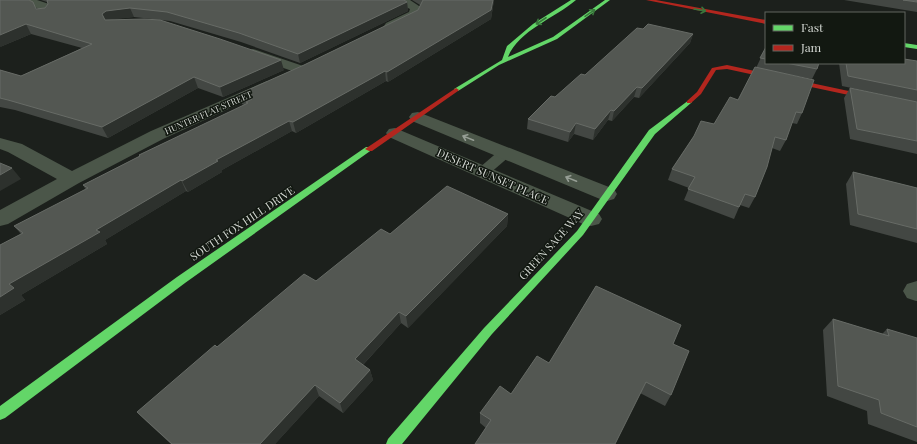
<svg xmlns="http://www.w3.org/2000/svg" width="917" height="444" font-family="'Playfair Display',serif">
	<rect width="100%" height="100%" fill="#1c201c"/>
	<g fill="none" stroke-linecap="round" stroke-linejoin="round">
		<path fill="#4b5649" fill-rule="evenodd" d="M505,149L510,150L511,153L510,156L489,174H479L477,171L479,168L500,150Z"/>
		<path fill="#4b5649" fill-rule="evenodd" d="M21,0H37L49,4L51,13L49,16H41L39,9L23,2Z
			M389,0H410L422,8L418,17L394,29H386L384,26L386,23L409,12L410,9L404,6L391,2Z
			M253,49L306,67L308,70L306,73L301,74L248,56L246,53L248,50Z
			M267,81L272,83L275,86L272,89L163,139L79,183L8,224L0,226V210L57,179L8,152L0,149V138L22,144L72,171L151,131Z
			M418,112L614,189L617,194L614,199L607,201L600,199L412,121L409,117L412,113Z
			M395,128L599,214L602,219L599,224L591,226L583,224L389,137L386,133L389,129Z
			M917,281V301H916L907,298L903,291L907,284Z"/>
		<path fill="#63d668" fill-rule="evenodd" d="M571,0H576C555,18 519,30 508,57L553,37L605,0H610L557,39L499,65L458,91H454V89L502,60L507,46L533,24Z
			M904,43L917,45V49L904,47Z
			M858,93L917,106V110L856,96L855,95Z
			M689,100L692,102L691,103L655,134L583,235L492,334L402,444H386L388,439L484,328L577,231L649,130Z
			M366,147H369L373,149L185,283L5,418L0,420V406L177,277Z"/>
		<path fill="#b3261e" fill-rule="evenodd" d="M646,0H656L766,20V24Z
			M727,65L858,93L861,95L858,97L727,69L716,70L701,94L691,103H687V101L697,92L712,68Z
			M456,88L459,90L458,91L372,151H369L365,149Z"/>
	</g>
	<path fill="#434743" d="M41,0H404L407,2L408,11L300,63L241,42L170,21L134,17L111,19L284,70L223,97L198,88L108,138L15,110L0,107V70L21,76L82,48L31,34L0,47L37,9L45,8L48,4L47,2Z
		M412,0H494L491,19L388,82L386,81L296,133L292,131L222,170V172L188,192L186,191L105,240L107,244L21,295L25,300L0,315V245L21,234L14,226L86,190L83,185L140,156L139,155L244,105L242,104L239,94L304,65L418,10L420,5Z
		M844,0H917V12Z
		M693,34L690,43L639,98L634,97L612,121L608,120L593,140L574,134L568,142L527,129L528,119L555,97L585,75Z
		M766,47V63H819L817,69L812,79L756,68Z
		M917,61V102L842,86L839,63H904Z
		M850,88L917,102V154L850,139L844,98Z
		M738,100L802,113L797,124L792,123L786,140L780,151L772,148L755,197L749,208L740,205L734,219L684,200L689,188L668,180L672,169L694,136L714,124Z
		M853,172L917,188V243L850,225L846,184Z
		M508,214L507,226L408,328L401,323L363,365L370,370L373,380L343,413L319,396L275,444H171L147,422L137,412L217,347L316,281L390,234Z
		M833,319L882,334L887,329L917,338V442L868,424L867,411L827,396L823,330Z
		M673,344L671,395L665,406L640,393L486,428L480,423V413L511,394L549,363Z"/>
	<path fill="#2d312d" d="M493,0H494L491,19L388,82L387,72Z
		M407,2L408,11L300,63L298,54Z
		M130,8L134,17L110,20L107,23L102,14L106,11Z
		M26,24L31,34L0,47V35Z
		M693,34L690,43L639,98L642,88Z
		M281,60L284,70L223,97L220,87Z
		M385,71L386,81L296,133L293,122Z
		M194,77L198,88L108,138L102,127Z
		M637,87L634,97L612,121L614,111Z
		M611,110L608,120L593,140L595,129Z
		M289,121L292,131L222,170V172L188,192L182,181L216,160Z
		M576,123L574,134L568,142L570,132Z
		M12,168L21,179L0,191V175Z
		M181,180L186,191L105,240L107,244L21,295L25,300L0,315V297L9,284L96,230Z
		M508,214L507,226L408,328L406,316Z
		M399,312L401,323L358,370L355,359Z
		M370,370L373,380L343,413L340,403Z
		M315,385L319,396L275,444H260Z"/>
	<path fill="#535752" stroke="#676b66" d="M0,0H29L33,2L36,9L45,8L48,4L47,0H404L407,2L298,54L239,33L167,12L130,8L106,11L102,14L105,20L144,19L160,20L220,39L281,60L220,87L194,77L102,127L8,100L0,98V70L21,76L92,44L26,24L0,35Z
		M423,0H493L491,10L387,72L385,71L293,122L289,121L216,160L218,161L182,181L181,180L96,230L100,232L9,284L14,288L0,297V245L23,233L14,226L88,188L83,185L140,156L139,155L248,103L246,102L252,99L239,94L304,65L418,10Z
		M903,0H917V2Z
		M648,24L693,34L642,88L637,87L614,111L611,110L595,129L576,123L570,132L528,119L551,96L555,97L581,74L585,75L637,28L643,29Z
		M766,47V59L760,58Z
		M904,59L917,61V90L848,76L846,63H904Z
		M786,63H819L817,69Z
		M755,67L814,80L802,113L796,112L786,140L775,137L767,167L755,197L745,194L739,207L688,189L695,177L672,169L694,136L701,121L714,124L730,97L738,100Z
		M850,88L917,102V141L857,129Z
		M0,163L12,168L0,175Z
		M853,172L917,188V229L858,214Z
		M447,186L508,214L406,316L399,312L355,359L370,370L340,403L315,385L260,444H172L137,412L215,345L217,347L304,274L316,281L381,229L390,234Z
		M596,286L681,325L673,344L689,351L671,395L646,382L615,444H475L491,420L480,413L500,386L511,394L537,356L549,363Z
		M833,319L889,336L887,329L917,338V427L881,413L879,400L838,386Z"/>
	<defs><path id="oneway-shaft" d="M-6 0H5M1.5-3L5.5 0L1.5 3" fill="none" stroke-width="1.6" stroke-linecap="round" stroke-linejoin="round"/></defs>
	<g stroke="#3a773c">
		<use href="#oneway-shaft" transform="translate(700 10) rotate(10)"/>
		<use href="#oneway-shaft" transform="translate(590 13) rotate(-35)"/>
		<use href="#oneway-shaft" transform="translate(541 21) rotate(147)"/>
	</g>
	<g stroke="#969e95">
		<use href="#oneway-shaft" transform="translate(468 138) rotate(-158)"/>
		<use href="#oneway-shaft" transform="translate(571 179) rotate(-158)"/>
	</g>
	<g text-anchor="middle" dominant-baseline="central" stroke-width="3" stroke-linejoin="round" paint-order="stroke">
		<g font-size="9" fill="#d4d8d3" stroke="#121811">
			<text transform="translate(208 112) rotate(-24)">HUNTER FLAT STREET</text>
		</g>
		<g font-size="11" fill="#d4d8d3" stroke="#121811">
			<text transform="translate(493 176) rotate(24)">DESERT SUNSET PLACE</text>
			<text transform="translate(242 223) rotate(-34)">SOUTH FOX HILL DRIVE</text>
			<text transform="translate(551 244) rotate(-48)">GREEN SAGE WAY</text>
		</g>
	</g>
	<rect x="765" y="12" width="140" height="52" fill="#121811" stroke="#60655f"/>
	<rect x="773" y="25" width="20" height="6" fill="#63d668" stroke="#60655f"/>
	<text x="801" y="32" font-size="12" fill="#d4d8d3">Fast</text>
	<rect x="773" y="45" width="20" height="6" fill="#b3261e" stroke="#60655f"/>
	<text x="801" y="52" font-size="12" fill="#d4d8d3">Jam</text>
</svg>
